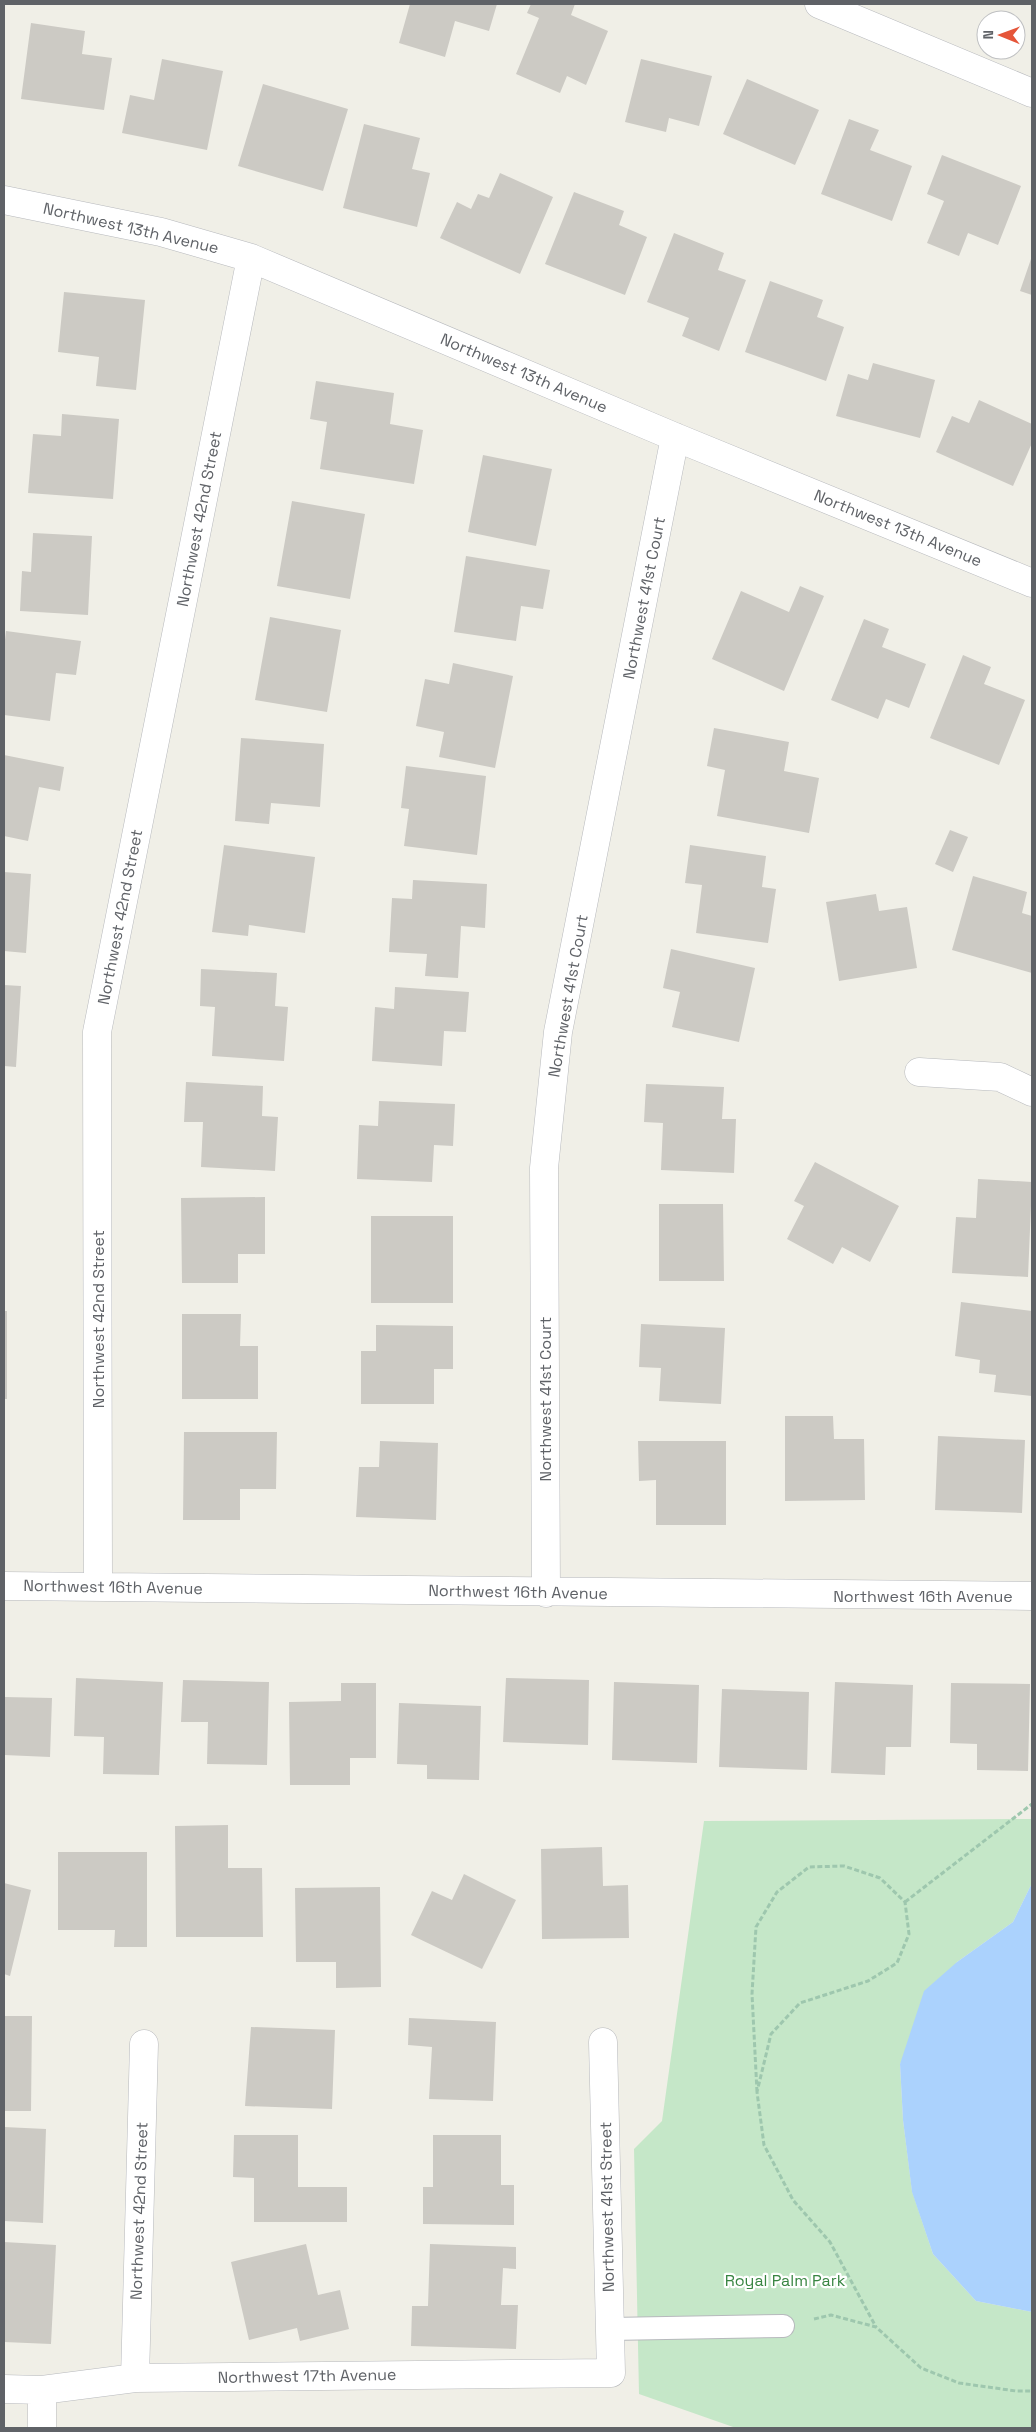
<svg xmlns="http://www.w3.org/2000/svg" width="1036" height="2432" font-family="'Space Grotesk',sans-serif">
	<rect width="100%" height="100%" fill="#f0efe7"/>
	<path fill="#c5e7c8" d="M1032,1819V1883L1013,1922L957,1962L900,2064L903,2120L912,2191L933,2254L976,2301L1032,2312V2428H736L639,2394L634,2149L662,2121L704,1821Z"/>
	<path fill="#abd2fd" d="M1032,1883V2312L976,2301L933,2254L912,2192L903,2120L900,2064L924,1991L957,1962L1013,1922Z"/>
	<path fill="#cccac4" d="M410,4H497L489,31L455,21L445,57L399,43Z
		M531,4H575L571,15L608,31L586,85L567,76L560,93L516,74L539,18L527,13Z
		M31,23L85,31L82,54L112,58L104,110L21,99Z
		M162,59L223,71L207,150L122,133L130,95L154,100Z
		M641,59L712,76L699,126L669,118L666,132L625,122Z
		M747,79L819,110L795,165L723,134Z
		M263,84L348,109L323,191L238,166Z
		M849,119L879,130L870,150L912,166L892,221L821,194Z
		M364,124L420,138L412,169L430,173L417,227L343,208Z
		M942,155L1021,186L998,245L968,233L959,256L927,243L944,201L927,194Z
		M500,173L553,197L520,274L440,238L457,202L471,209L478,194L489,198Z
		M574,192L624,211L619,225L647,237L625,295L545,264Z
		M674,233L724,253L718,270L746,280L719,351L682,336L689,318L647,302Z
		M1032,256V295L1020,291Z
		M770,281L823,300L817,317L844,327L826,381L745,352Z
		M64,292L145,300L136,390L96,386L99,357L58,352Z
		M873,363L935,380L920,438L836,416L848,374L868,380Z
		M316,381L394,393L390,424L423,430L414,484L320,469L327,422L310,419Z
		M979,400L1032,424V443L1013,486L936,452L952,416L969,423Z
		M62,414L119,419L113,499L28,493L33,434L61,436Z
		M483,455L552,469L536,546L468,532Z
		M292,501L365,514L350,599L277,586Z
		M33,533L92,536L88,615L20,611L22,571L31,572Z
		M466,556L550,570L543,609L521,606L516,641L454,632Z
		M800,586L824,596L784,691L712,659L741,591L789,612Z
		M270,617L341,630L327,712L255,700Z
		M864,619L889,629L882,647L926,664L909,708L886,699L878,719L831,700Z
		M6,631L81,641L76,675L56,673L50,721L4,715V648Z
		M963,655L991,667L984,684L1025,700L999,765L930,738Z
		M453,663L513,676L495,768L439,757L444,732L416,726L425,679L449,684Z
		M714,728L789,742L784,771L819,778L809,833L717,816L725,770L707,766Z
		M241,738L324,744L320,807L271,803L269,824L235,821Z
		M4,755L64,767L60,791L39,787L28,841L4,836Z
		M406,766L486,776L477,855L404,846L409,809L401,808Z
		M950,830L968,837L953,872L935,864Z
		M224,845L315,857L305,933L249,925L248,936L212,932Z
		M690,845L766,856L762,887L776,889L768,943L696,933L702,885L685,883Z
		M4,872L31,874L26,953L4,951Z
		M973,876L1027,892L1022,913L1032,916V973L952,950Z
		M413,880L487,884L485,928L461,926L458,978L425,976L427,954L389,952L392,898L412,899Z
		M876,894L879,911L907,907L917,968L839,981L826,902Z
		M671,949L755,968L739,1042L672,1027L680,992L663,988Z
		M201,969L277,973L275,1006L288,1007L284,1061L212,1056L215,1007L200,1006Z
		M4,985L21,986L16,1067L4,1066Z
		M395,987L469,992L466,1032L444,1031L442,1066L372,1061L375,1007L394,1009Z
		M186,1082L263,1086L262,1116L278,1117L275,1171L201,1167L203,1122H184Z
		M646,1084L724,1087L722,1119H736L734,1173L661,1170L663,1123L644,1122Z
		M379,1101L455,1104L453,1146L434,1145L432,1182L357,1179L359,1125L378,1126Z
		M815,1162L899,1206L870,1262L842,1247L833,1264L787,1239L804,1206L794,1201Z
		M978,1179L1032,1182L1028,1277L952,1273L956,1217L976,1218Z
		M265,1197V1254H238V1283H182L181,1198Z
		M659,1204H723L724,1281H659Z
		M371,1216H453V1303H371Z
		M961,1302L1032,1311V1396L994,1392L996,1375L979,1373L980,1360L955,1356Z
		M4,1311H7V1399H4Z
		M182,1314H241L240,1346H258V1399H182Z
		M641,1324L725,1328L721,1404L659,1401L661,1368L639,1367Z
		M376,1325L453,1326V1369H434V1404H361V1351H376Z
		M785,1416H833L834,1439H864L865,1500L785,1501Z
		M184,1432H277L276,1489H240V1520H183Z
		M938,1436L1025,1440L1022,1513L935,1510Z
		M380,1441L438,1443L436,1520L356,1517L359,1467H379Z
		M638,1441H726V1525H656V1480L639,1481Z
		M76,1678L163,1682L159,1775L103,1774L104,1737L74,1736Z
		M506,1678L589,1680L588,1745L503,1742Z
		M183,1680L269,1682L267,1765L207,1764L208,1722H181Z
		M614,1682L699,1685L697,1763L612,1760Z
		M835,1682L913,1685L911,1747H886L885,1775L831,1773Z
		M341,1683H376V1758H350V1785H290L289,1702L341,1701Z
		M951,1683L1030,1684L1028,1771L977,1770V1744L950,1743Z
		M722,1689L809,1692L807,1770L719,1767Z
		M4,1697L52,1698L50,1757L4,1755Z
		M399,1703L481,1706L479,1780L427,1779V1765L397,1764Z
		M228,1825V1868H262L263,1937H176L175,1826Z
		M602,1847L603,1886L628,1885L629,1938L542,1939L541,1849Z
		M58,1852H147V1947H114L115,1930H58Z
		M464,1874L516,1900L482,1969L411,1935L432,1891L452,1900Z
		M4,1883L31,1890L10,1976L4,1974Z
		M380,1887L381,1987L336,1988V1962H296L295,1888Z
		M4,2016H32L31,2111H4Z
		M409,2018L496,2022L493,2101L429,2099L432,2047L408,2045Z
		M251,2027L335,2030L332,2109L245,2106Z
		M4,2127L46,2129L43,2223L4,2221Z
		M234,2135H298V2187H347V2222H254V2178L233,2177Z
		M433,2135H501V2185H514V2225L423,2224V2187H433Z
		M4,2242L56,2245L51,2344L4,2342Z
		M306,2244L318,2295L340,2290L349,2329L300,2341L297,2328L249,2340L231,2262Z
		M430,2244L516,2247V2269L503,2268L501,2305H518L516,2349L411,2346L412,2306H428Z"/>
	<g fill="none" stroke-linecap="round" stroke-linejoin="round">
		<defs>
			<path id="lane" d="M610,2329L783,2326"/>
			<path id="street" d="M819,4L1032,93
				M4,200L161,232L251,258L675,437L1032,583
				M919,1072L1000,1077L1032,1092
				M4,1586L1032,1596
				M98,1586L97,1032L251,258
				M546,1593L544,1168L558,1032L675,437
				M135,2378L144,2044
				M4,2389L42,2390L135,2378L611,2373L603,2042
				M42,2390V2428"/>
		</defs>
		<use href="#lane" stroke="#b7b9bd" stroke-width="24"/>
		<use href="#street" stroke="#b7b9bd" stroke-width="29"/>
		<path stroke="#9ec7ae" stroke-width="3" stroke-dasharray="5 2.5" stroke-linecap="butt" d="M905,1902L1032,1804
			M757,2092L752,1994L756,1927L777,1892L809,1867L844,1866L880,1878L905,1902L909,1934L897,1963L868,1981L800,2003L771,2034L757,2092L764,2145L793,2200L830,2242L876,2327
			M814,2319L831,2315L876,2327L921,2368L959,2383L1016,2391H1032"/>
		<use href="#lane" stroke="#fff" stroke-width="22"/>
		<use href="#street" stroke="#fff" stroke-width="28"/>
	</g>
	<g text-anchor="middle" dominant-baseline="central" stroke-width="4.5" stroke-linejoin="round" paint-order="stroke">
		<g font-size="16" fill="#5f6267" stroke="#fff">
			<text transform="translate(131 228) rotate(13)">Northwest 13th Avenue</text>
			<text transform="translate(524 373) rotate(23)">Northwest 13th Avenue</text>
			<text transform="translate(199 519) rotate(-79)">Northwest 42nd Street</text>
			<text transform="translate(898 528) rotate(22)">Northwest 13th Avenue</text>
			<text transform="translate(644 598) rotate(-79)">Northwest 41st Court</text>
			<text transform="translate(120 917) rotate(-79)">Northwest 42nd Street</text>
			<text transform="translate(568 996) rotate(-80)">Northwest 41st Court</text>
			<text transform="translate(98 1319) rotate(-90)">Northwest 42nd Street</text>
			<text transform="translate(545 1399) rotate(-90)">Northwest 41st Court</text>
			<text transform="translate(113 1587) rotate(1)">Northwest 16th Avenue</text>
			<text transform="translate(518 1592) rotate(1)">Northwest 16th Avenue</text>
			<text x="923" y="1596">Northwest 16th Avenue</text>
			<text transform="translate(607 2207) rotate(-91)">Northwest 41st Street</text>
			<text transform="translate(139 2211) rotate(-88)">Northwest 42nd Street</text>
			<text transform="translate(307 2376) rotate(-1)">Northwest 17th Avenue</text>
		</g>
		<g font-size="16" fill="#388542" stroke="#fff">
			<text x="785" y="2280">Royal Palm Park</text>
		</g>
	</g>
	<rect width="1036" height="2432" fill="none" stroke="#5f6267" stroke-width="10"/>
	<g transform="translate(1001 35) rotate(271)"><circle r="24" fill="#ffffff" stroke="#bfc0c2"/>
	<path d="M0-4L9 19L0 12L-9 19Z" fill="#e55539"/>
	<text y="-8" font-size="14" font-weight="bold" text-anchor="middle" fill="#5f6267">N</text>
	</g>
</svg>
